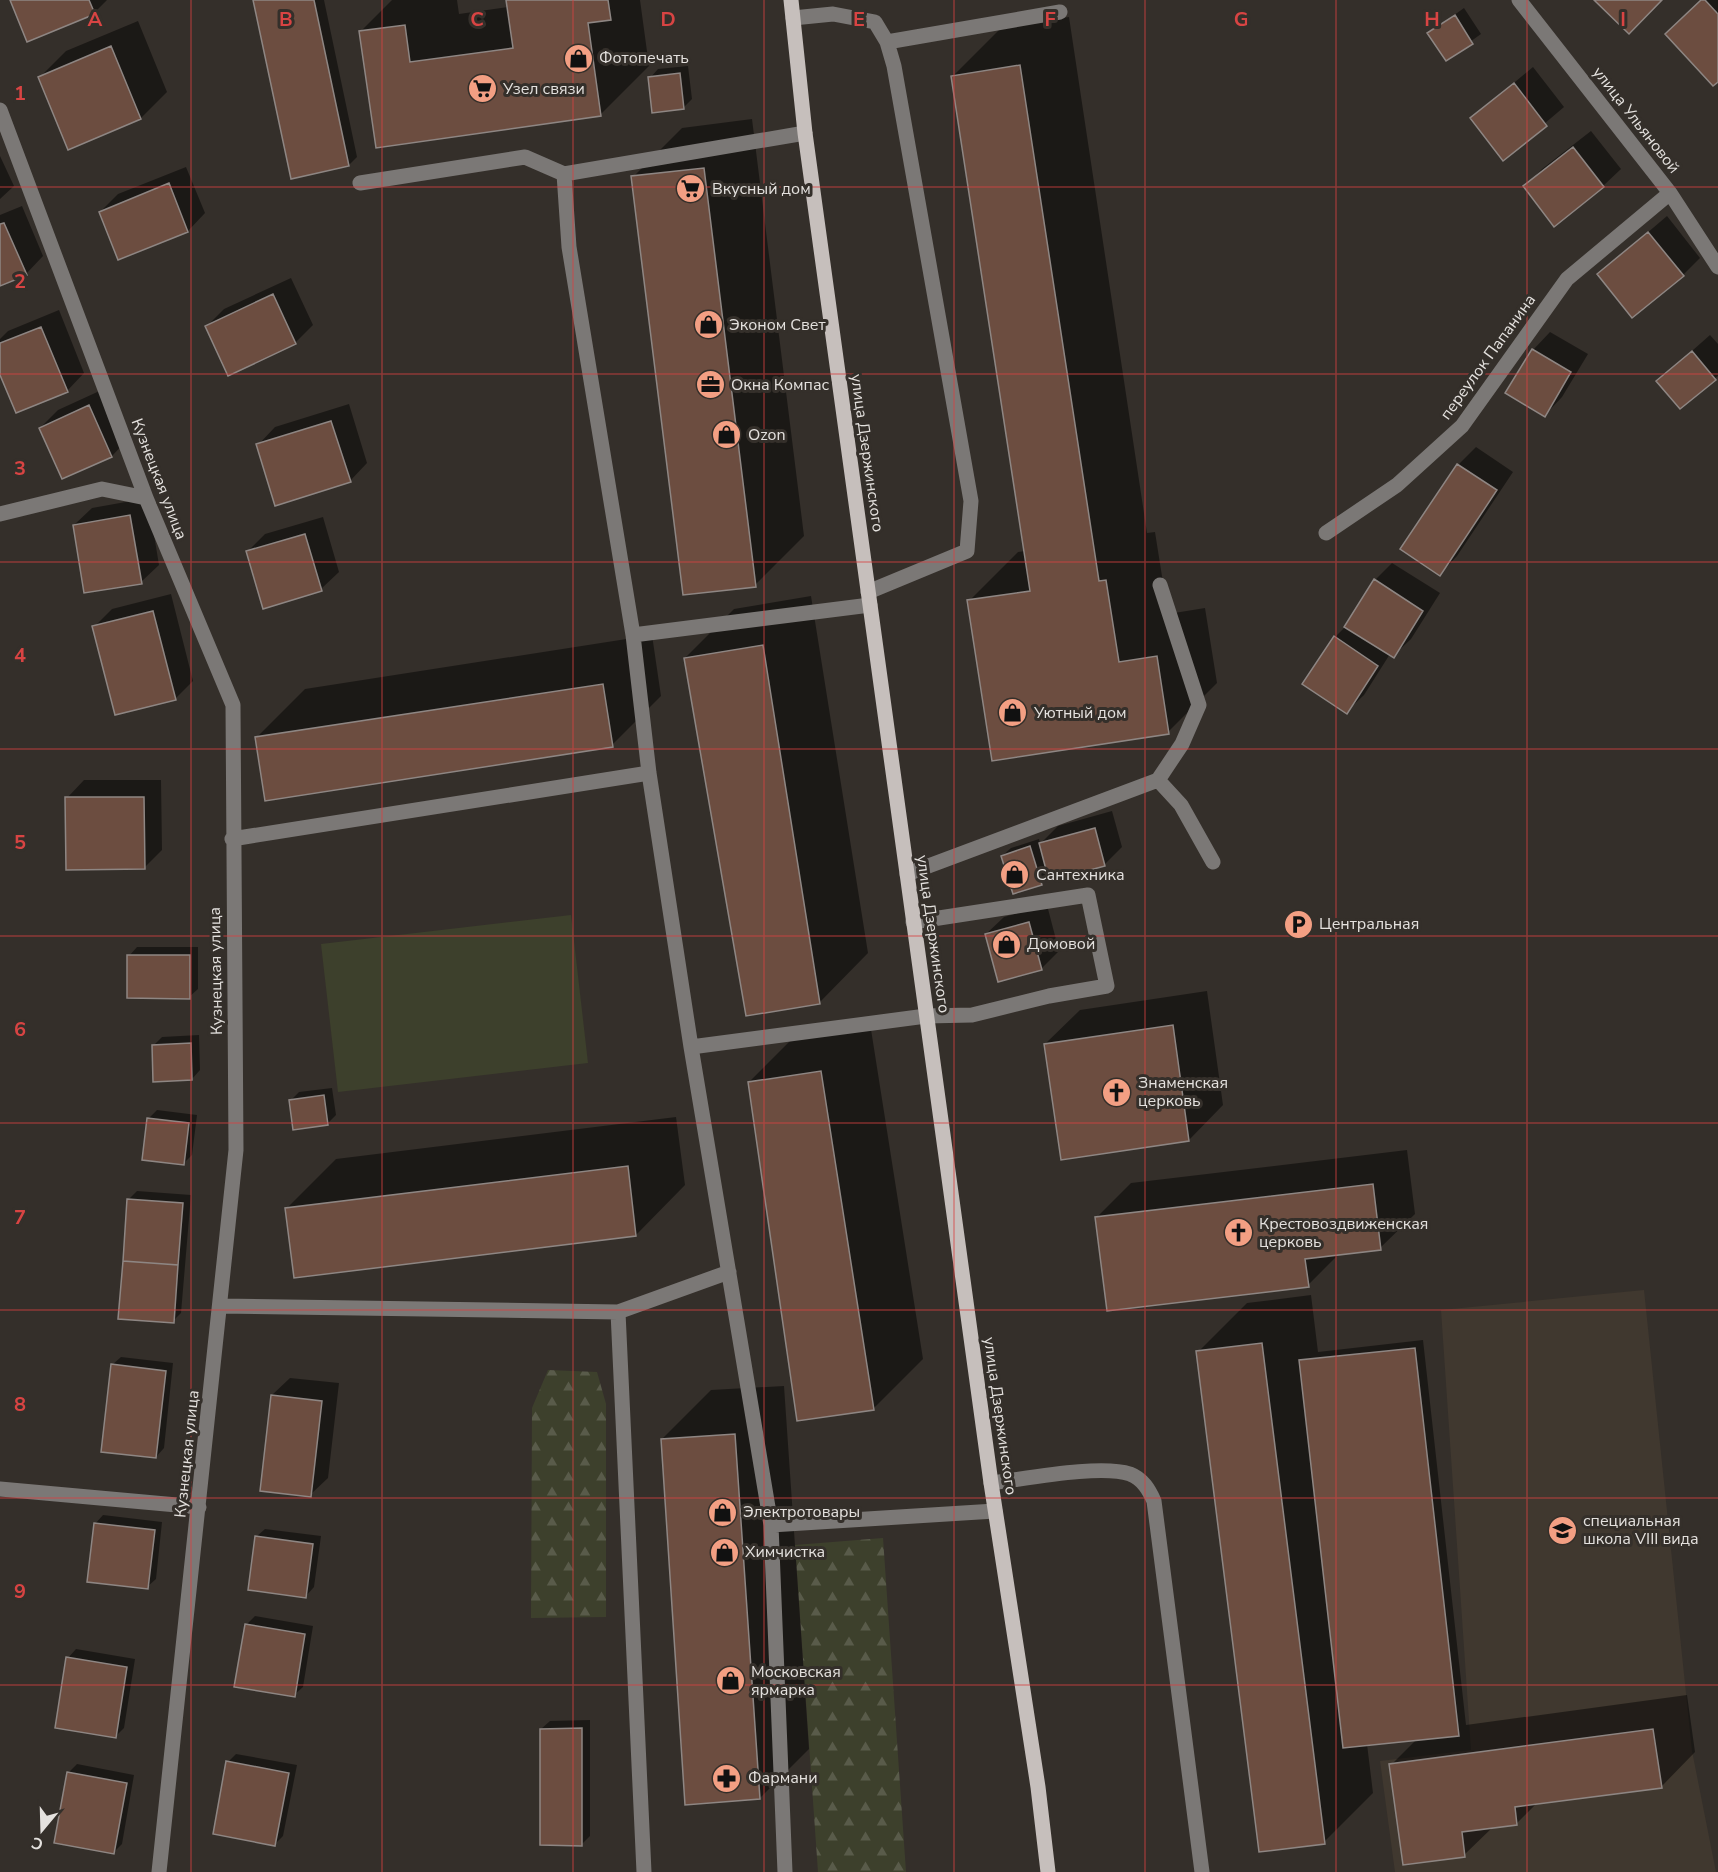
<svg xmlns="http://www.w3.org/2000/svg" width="1718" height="1872" font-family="'Nunito Sans',sans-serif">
	<defs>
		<pattern id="forest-firs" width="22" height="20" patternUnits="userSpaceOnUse" patternTransform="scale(1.5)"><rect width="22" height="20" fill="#3d402c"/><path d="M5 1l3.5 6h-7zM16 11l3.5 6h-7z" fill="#595b4a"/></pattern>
	</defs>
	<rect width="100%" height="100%" fill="#342f2a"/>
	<path fill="#40382f" d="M1644,1290L1692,1751L1716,1872H1395L1380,1761L1471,1750L1441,1310Z"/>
	<path fill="url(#forest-firs)" d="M548,1370L597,1372L606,1404V1617L531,1618L532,1408Z
		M883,1538L906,1872H818L795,1545Z"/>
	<path fill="#3d402c" d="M571,915L588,1063L338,1092L321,944Z"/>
	<path fill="#0007" d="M11,0H107L94,13Z
		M254,0H324L357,157L349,165Z
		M392,0H457L459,14L508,7L507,0H640L649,66L600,115L377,146L361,31Z
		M1701,0H1718V80Z
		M1464,8L1481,34L1446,59L1429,33Z
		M1069,17L1147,533L1155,532L1168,614L1205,608L1217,683L1168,732L969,601L1018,552L1025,551L953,76L1002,27Z
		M138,21L167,92L141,118L39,78L66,51Z
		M688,66L692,99L683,108L650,78L658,69Z
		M1533,67L1564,107L1503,159L1472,118Z
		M752,119L804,536L755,585L633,177L682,128Z
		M1591,131L1621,169L1603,186L1525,187L1542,169Z
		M0,156L14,186L0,199Z
		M186,167L205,213L188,231L100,212L118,194Z
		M22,206L43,256L26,274L0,285V215Z
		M1667,216L1700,258L1683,275L1599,274Z
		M291,278L313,325L295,343L207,326L224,309Z
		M59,310L84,373L67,391L0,371V339L8,331Z
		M1550,332L1588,354L1562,397L1545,415L1533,350Z
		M1710,335L1718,344V376L1681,407L1658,381Z
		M106,388L129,438L112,456L63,477L40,428L58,410Z
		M349,404L367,463L350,481L258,445L275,427Z
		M1476,447L1513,472L1457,556L1440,574L1402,549L1458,465Z
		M148,498L159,565L141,582L74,525L92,508Z
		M323,517L339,572L321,589L247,552L265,534Z
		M1392,563L1440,593L1411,639L1393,656L1390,654L1364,695L1346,712L1335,637L1346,626L1375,580Z
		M171,594L193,681L175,699L94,627L112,609Z
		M811,596L868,953L819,1003L685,658L734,609Z
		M652,635L661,696L612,745L256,738L305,689Z
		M84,780H161L162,850L144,868L67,798Z
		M1112,811L1122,847L1104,865L1049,875L1041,883L1002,856L1011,848L1039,839L1040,844L1058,826Z
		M1047,905L1059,951L1041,969L986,934L1004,917Z
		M137,947H198V989L189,997L129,956Z
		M1207,991L1223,1105L1189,1140L1045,1044L1080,1010Z
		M870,1023L923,1359L874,1408L749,1082L798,1033Z
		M199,1035L200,1070L192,1079L154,1045L162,1037Z
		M332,1088L336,1115L327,1124L290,1101L299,1092Z
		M157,1110L197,1115L192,1155L184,1163L148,1119Z
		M676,1117L685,1185L636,1235L287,1208L336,1159Z
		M1407,1150L1415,1214L1380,1248L1340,1253L1308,1285L1097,1217L1131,1183Z
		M137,1191L191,1195L181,1313L173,1321L129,1199Z
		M1311,1295L1318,1352L1423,1340L1466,1725L1687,1695L1695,1752L1661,1787L1537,1803L1516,1824L1493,1827L1464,1855L1391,1765L1417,1739L1367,1744L1373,1793L1324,1842L1198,1352L1247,1303Z
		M121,1357L173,1363L164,1448L156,1457L112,1365Z
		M290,1378L339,1383L328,1478L310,1495L272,1395Z
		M784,1386L809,1749L760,1798L662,1439L711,1390Z
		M103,1515L162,1522L156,1579L147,1587L95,1524Z
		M265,1529L321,1536L314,1587L306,1596L256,1537Z
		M255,1616L313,1626L303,1687L294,1695L246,1625Z
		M76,1649L135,1659L124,1728L116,1736L68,1658Z
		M590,1720V1836L582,1844L541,1729L550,1721Z
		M236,1754L297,1765L283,1836L274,1845L228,1762Z
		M77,1764L134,1775L122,1844L114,1852L68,1773Z"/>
	<path fill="#6c4d40" stroke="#8e8683" stroke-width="1.5" d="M10,0H89L95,14L27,42Z
		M253,0H314L349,166L291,179Z
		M506,0H608L611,20L588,23L601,116L376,148L359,31L405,25L410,62L513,48Z
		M1594,0H1662L1629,34Z
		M1701,0H1705L1718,14V82L1713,86L1665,34Z
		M1455,15L1473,44L1446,61L1427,33Z
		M111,46L141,119L68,150L38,77Z
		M1020,65L1099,581L1106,580L1119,662L1157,656L1169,734L992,761L967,600L1030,591L951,76Z
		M680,73L684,109L652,113L648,77Z
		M1514,83L1547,126L1503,161L1470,118Z
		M1573,147L1604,187L1554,227L1523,186Z
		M704,168L756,587L683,595L631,176Z
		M169,183L188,232L118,260L99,212Z
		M4,223L27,275L0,286V224Z
		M1648,232L1684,276L1632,318L1597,274Z
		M273,294L296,344L228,376L205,326Z
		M41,327L68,392L16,413L0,375V343Z
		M1532,349L1571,372L1545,417L1505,393Z
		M1692,351L1716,380L1680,409L1656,381Z
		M89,405L112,457L62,479L39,428Z
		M331,421L351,482L275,506L256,444Z
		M1457,464L1497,490L1440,576L1400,549Z
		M130,515L142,584L84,593L73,525Z
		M305,534L322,591L263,609L246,551Z
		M1374,579L1423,611L1394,658L1344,627Z
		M153,611L176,700L115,715L92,626Z
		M1334,636L1378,666L1347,714L1302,684Z
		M763,645L820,1004L746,1016L684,658Z
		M603,684L613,747L265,801L255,737Z
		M65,797H144L145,869L66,870Z
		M1095,828L1105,866L1049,881L1039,843Z
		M1030,846L1042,885L1013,894L1001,856Z
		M1029,922L1042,970L998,982L985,934Z
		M127,955H190V999L127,998Z
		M1173,1025L1189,1141L1061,1160L1044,1044Z
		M191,1043L192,1080L153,1082L152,1045Z
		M821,1071L874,1410L797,1421L748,1082Z
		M324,1095L328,1125L293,1130L289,1100Z
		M147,1118L189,1123L184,1165L142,1160Z
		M628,1166L636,1236L294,1278L285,1208Z
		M1373,1184L1381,1250L1305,1259L1309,1287L1107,1311L1095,1217Z
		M127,1199L183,1203L178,1265L123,1261Z
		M123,1261L178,1265L174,1323L118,1319Z
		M1262,1343L1325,1844L1259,1852L1196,1351Z
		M1415,1348L1459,1736L1343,1748L1299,1360Z
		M111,1364L166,1371L156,1458L101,1452Z
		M271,1395L322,1401L311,1497L260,1491Z
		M735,1434L760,1799L685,1805L661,1439Z
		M94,1523L155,1530L148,1589L87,1582Z
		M255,1536L313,1544L306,1598L248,1590Z
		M245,1624L305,1634L295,1697L234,1687Z
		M66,1657L127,1667L116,1738L55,1728Z
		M582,1728V1846L540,1845V1729Z
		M1653,1729L1662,1788L1515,1807L1517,1825L1462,1832L1465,1857L1403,1865L1389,1764Z
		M226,1761L289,1773L275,1846L213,1834Z
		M67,1772L127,1783L114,1854L54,1843Z"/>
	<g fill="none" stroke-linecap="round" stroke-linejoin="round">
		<path stroke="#7b7876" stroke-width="15" d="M1519,0L1670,193L1718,267
			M793,18L833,14L875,22L887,42L894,66L971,501L967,551L868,592
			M887,42L1060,12
			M0,110L146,498L233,705L236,1150L159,1872
			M805,133L564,174L569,247L633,635L870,605
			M360,183L525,157L564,174
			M0,514L102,489L146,498
			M1326,533L1397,485L1462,426L1567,279L1670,193
			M633,635L649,773L691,1047L926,1016L972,1015L1049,996L1107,986L1088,895L913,922
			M1158,780L1181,805L1213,862
			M232,839L649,773
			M907,874L1158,780L1182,744L1199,705L1160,585
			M691,1047L771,1525L785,1872
			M220,1306L618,1312L729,1272
			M618,1312L644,1872
			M991,1483C1025,1479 1100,1464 1130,1474C1143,1479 1149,1490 1154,1501L1202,1872
			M0,1489L199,1507
			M771,1525L995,1511"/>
		<path stroke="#c6bfbc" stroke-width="15" d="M791,0L805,133L991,1483L1038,1787L1048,1872"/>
	</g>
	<path fill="none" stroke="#d84443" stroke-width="1.5" stroke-opacity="0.55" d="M191,0V1872M382,0V1872M573,0V1872M764,0V1872M954,0V1872M1145,0V1872M1336,0V1872M1527,0V1872M0,187H1718M0,374H1718M0,562H1718M0,749H1718M0,936H1718M0,1123H1718M0,1310H1718M0,1498H1718M0,1685H1718"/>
	<defs>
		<symbol id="shop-disc" viewBox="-11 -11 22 22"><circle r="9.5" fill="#f39f83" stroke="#342f2a"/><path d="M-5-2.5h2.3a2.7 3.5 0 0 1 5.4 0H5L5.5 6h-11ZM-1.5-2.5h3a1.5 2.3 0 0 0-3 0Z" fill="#111"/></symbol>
		<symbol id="supermarket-disc" viewBox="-11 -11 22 22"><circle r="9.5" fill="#f39f83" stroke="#342f2a"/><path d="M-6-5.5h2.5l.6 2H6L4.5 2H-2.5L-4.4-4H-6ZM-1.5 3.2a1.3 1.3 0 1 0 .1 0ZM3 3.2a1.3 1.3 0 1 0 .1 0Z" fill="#111"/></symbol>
		<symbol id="office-disc" viewBox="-11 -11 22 22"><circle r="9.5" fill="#f39f83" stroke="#342f2a"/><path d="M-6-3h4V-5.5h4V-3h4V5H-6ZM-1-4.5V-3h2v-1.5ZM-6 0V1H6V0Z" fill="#111"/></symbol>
		<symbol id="parking-disc" viewBox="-11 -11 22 22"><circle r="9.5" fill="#f39f83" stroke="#342f2a"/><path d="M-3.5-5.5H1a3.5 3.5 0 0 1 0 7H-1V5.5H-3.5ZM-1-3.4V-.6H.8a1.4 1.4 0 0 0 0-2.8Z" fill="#111"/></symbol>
		<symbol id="church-disc" viewBox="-11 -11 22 22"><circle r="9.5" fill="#f39f83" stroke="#342f2a"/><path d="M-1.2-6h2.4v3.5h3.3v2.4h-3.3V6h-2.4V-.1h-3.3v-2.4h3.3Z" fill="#111"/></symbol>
		<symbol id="school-disc" viewBox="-11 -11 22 22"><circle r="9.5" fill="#f39f83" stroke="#342f2a"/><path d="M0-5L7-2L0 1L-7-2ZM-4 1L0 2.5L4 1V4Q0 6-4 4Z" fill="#111"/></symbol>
		<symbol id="pharmacy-disc" viewBox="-11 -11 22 22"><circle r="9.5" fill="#f39f83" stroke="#342f2a"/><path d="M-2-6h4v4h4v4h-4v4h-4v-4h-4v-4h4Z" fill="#111"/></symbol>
	</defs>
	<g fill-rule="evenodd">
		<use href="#shop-disc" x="562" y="42" width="33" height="33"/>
		<use href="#supermarket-disc" x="466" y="72" width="33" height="33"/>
		<use href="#supermarket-disc" x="674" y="172" width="33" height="33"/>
		<use href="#shop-disc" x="692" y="308" width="33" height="33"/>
		<use href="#office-disc" x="694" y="368" width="33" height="33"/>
		<use href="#shop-disc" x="710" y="418" width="33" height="33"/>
		<use href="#shop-disc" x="996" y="696" width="33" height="33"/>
		<use href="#shop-disc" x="998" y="858" width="33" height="33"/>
		<use href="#parking-disc" x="1282" y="908" width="33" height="33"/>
		<use href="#shop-disc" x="990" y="928" width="33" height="33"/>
		<use href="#church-disc" x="1100" y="1076" width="33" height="33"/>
		<use href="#church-disc" x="1222" y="1216" width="33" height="33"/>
		<use href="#shop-disc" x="706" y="1496" width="33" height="33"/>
		<use href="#school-disc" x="1546" y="1514" width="33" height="33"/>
		<use href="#shop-disc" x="708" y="1536" width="33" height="33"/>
		<use href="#shop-disc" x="714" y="1664" width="33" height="33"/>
		<use href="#pharmacy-disc" x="710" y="1762" width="33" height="33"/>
	</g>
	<g text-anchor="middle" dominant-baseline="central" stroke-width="6" stroke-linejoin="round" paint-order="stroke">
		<g font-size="16" fill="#e4e1de" stroke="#342f2a" text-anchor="start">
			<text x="599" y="58">Фотопечать</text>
			<text x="503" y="89">Узел связи</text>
			<text x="712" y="189">Вкусный дом</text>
			<text x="729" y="325">Эконом Свет</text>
			<text x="731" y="385">Окна Компас</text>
			<text x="748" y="435">Ozon</text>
			<text x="1034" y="713">Уютный дом</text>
			<text x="1036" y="875">Сантехника</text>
			<text x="1319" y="924">Центральная</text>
			<text x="1027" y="944">Домовой</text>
			<text x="1138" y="1083">Знаменская<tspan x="1138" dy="18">церковь</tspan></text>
			<text x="1259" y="1224">Крестовоздвиженская<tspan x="1259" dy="18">церковь</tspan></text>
			<text x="743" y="1512">Электротовары</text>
			<text x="1583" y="1521">специальная<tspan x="1583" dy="18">школа VIII вида</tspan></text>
			<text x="745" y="1552">Химчистка</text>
			<text x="751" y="1672">Московская<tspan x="751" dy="18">ярмарка</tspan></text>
			<text x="748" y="1778">Фармани</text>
		</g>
		<g font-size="16" fill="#e4e1de" stroke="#342f2a">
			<text transform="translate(1636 120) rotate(52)">улица Ульяновой</text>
			<text transform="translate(1488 357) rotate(-54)">переулок Папанина</text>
			<text transform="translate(867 453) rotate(82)">улица Дзержинского</text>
			<text transform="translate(159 479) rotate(69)">Кузнецкая улица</text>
			<text transform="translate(933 934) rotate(82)">улица Дзержинского</text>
			<text transform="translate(216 971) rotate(-91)">Кузнецкая улица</text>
			<text transform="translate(1000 1416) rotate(82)">улица Дзержинского</text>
			<text transform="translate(187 1454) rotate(-84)">Кузнецкая улица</text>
		</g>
	</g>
	<g font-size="20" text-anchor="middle" font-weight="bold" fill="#d84443" stroke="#342f2a" stroke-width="6" stroke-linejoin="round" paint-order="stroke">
		<text x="95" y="26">A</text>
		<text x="286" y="26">B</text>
		<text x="477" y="26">C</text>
		<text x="668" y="26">D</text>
		<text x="859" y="26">E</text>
		<text x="1050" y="26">F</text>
		<text x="1241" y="26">G</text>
		<text x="1432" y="26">H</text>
		<text x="1623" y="26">I</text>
		<text x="20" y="100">1</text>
		<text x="20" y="288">2</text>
		<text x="20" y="475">3</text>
		<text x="20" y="662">4</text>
		<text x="20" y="849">5</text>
		<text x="20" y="1036">6</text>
		<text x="20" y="1224">7</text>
		<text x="20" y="1411">8</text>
		<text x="20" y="1598">9</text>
	</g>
	<g transform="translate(42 1830) rotate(199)" stroke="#342f2a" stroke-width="4.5" paint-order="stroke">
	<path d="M0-4.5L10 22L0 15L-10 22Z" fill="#e4e1de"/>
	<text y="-9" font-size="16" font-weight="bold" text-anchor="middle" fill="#e4e1de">С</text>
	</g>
</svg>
